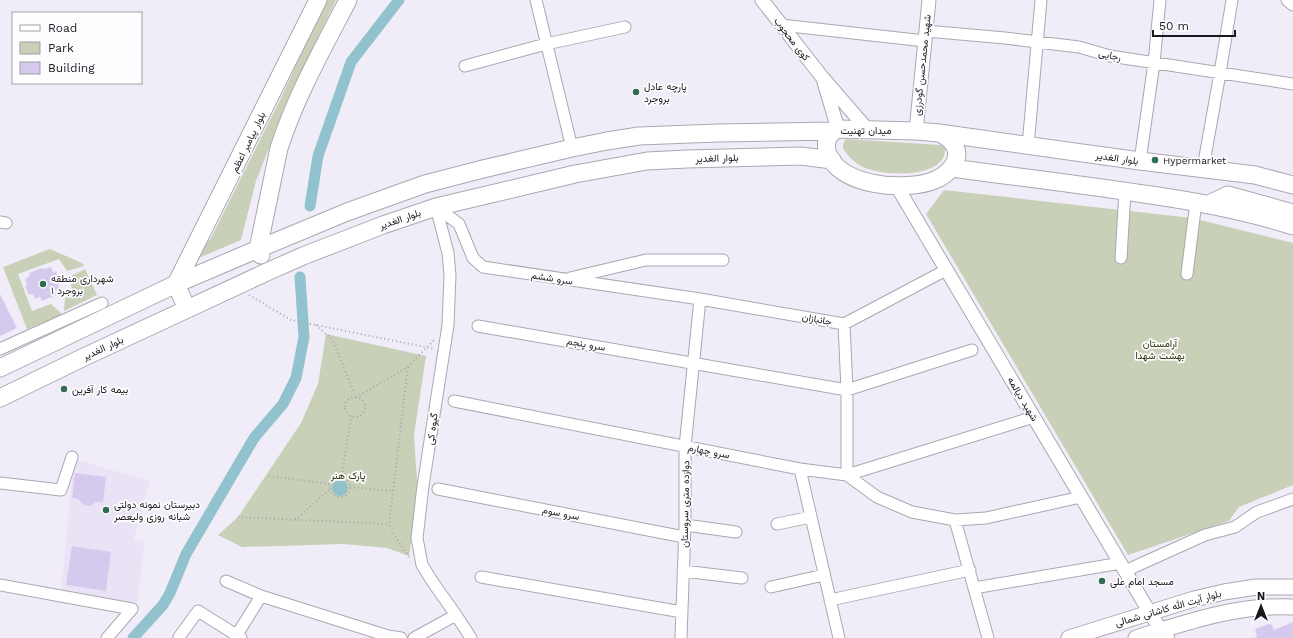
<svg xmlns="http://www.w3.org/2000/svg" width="1293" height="638" font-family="'Work Sans',Vazirmatn,sans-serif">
	<rect width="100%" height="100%" fill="#f1edf8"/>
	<path fill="#eae3f6" d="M74,459L150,481L134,539L145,542L137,606L61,592Z"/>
	<path fill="#c8d0b7" d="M326,0H336L289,97L256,181L241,240L194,260L211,238L282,96Z
		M846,139L940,145L945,148C947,179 884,176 865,168C858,165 851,159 846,153C842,148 842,144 846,139Z
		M944,190L1192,218L1293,243V485L1239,507L1229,521L1128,555L926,214Z
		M50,249L82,263L84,266L67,271L59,259L18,274L32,311L51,304L63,315L27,329L3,267Z
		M85,269L97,295L64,311L65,299L72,289L69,277Z
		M326,334L426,356L414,435L418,496L409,556L387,548L343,544L242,547L218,535L238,517L301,423L318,384Z"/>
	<path fill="#93c2cf" d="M332 488a8 8 0 1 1 16 0a8 8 0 1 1-16 0Z"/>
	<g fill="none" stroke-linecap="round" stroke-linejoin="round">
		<path stroke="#93c2cf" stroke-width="11" d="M310,206L318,156L351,62L399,0
			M133,638L163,605L170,593L186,554L254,438L283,404L296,378L304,337L300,277"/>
	</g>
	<path fill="#d6c9ee" d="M51,267L53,273L56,271L61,283L58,285L60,289L54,291L56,295L42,301L40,297L35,299L33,294L29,295L25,286L27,285L25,279L30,276L29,273L42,268L45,269Z
		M0,294L17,328L0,336Z
		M75,473L106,477L103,502H96L90,506L84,505L78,499L72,498Z
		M72,546L111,552L106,591L66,585Z
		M1293,622V638H1254L1257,636L1255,629L1271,623L1274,630Z"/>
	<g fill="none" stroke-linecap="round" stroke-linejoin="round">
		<defs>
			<path id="minor" d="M536,0L572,148
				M781,25L925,41
				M926,31L1005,38L1079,47L1110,56L1293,84
				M465,66L546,44L625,27
				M1028,146L1041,0
				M1140,161L1154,63L1160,0
				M1203,168L1220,73L1232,0
				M436,207L459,224L473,258L483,267L700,299L844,324L946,270
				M436,207L448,253L450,275L448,325L423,486L417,538L422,565L434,584L456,615L471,638
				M0,222L6,223
				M1121,258L1125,191
				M1187,274L1196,202
				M570,278L646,260H723
				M844,324L847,390V475L1034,417
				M478,326L847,390L972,350
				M0,349L102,303
				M454,401L800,469L847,475L877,497L912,512L955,520L986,518L1081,497
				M800,469L839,638
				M0,483L61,490L72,457
				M438,489L684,537
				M955,520L988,638
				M777,524L811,517
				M685,525L736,532
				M683,571L742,578
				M1125,571L1205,535L1235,527L1257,512L1293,499
				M481,577L682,612
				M226,581L261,596L388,636L401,638
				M0,585L132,609
				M771,587L824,575
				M974,588L1121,563
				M830,600L970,570
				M179,637L198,611L241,638
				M107,638L132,609
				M235,638L261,596
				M414,638L456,615
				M681,638L685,525V447L700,299"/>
			<path id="tertiary" d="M762,0L822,77L867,129
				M1288,0L1293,4
				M824,82L838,129
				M916,131L929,0
				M896,185L1150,613L1161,630L1168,638"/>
			<path id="secondary" d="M1069,638L1194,599L1224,592L1256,587H1293
				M1136,638C1187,622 1239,604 1293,607"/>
			<path id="primary" d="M939,133C946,136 952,140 955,147C962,161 947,175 935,180C907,192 837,187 827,151C825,140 829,133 838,129L916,131L939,133L1140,161L1255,175L1293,185
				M952,168C1018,177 1085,185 1151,195C1199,202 1247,211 1293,226
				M1209,204L1228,195L1293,213
				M261,255L258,249L279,148C296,96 323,48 348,0
				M187,309L176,284L318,0
				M0,368L176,284L258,249L347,212L425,184L483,169L572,148L607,141L639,136L718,133L833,131
				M0,398L82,358L269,271L303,256L383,225L436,207L575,174L647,161L687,159L801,156L832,160"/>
		</defs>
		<use href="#minor" stroke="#aba7b2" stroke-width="13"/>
		<use href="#tertiary" stroke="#aba7b2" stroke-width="15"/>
		<use href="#secondary" stroke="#aba7b2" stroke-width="17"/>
		<use href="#primary" stroke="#aba7b2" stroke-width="19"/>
		<path stroke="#a8a5ad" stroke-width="2" stroke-dasharray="1 3" stroke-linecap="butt" d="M249,295L291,320L435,349
			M316,325L332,339L356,397L408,367L435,339
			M408,367L389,524L398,541L409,557
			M345 407a10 10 0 1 1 20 0a10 10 0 1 1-20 0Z
			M269,476L330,484
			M342,476L351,416
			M330 487a10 10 0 1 1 20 0a10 10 0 1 1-20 0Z
			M350,487L393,491
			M238,517L389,524
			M295,520L330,489"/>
		<use href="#minor" stroke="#fff" stroke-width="11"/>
		<use href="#tertiary" stroke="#fff" stroke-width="13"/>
		<use href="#secondary" stroke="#fff" stroke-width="15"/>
		<use href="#primary" stroke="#fff" stroke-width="17"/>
	</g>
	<g fill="#306b54" stroke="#fdfcfe" stroke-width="1.5">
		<circle cx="636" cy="92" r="4"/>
		<circle cx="1155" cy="160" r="4"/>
		<circle cx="43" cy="284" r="4"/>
		<circle cx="64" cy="389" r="4"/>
		<circle cx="106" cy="510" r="4"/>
		<circle cx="1102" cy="581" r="4"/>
	</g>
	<g text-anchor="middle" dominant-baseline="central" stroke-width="3.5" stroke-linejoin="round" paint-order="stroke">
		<g font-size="10" fill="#1a181c" stroke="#fdfcfe">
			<text transform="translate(792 39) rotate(52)">کوی محجوب</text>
			<text transform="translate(1110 55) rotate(13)">رجایی</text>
			<text transform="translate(922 65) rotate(-84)">شهید محمدحسن گودرزی</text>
			<text x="866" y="130">میدان تهنیت</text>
			<text transform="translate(248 142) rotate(-64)">بلوار پیامبر اعظم</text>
			<text transform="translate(717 158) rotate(-2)">بلوار الغدیر</text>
			<text transform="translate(1117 158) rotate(8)">بلوار الغدیر</text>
			<text transform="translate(400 219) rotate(-19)">بلوار الغدیر</text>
			<text transform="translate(552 278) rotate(9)">سرو ششم</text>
			<text transform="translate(817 319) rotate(10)">جانبازان</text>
			<text transform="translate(586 344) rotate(10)">سرو پنجم</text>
			<text transform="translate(103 348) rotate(-25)">بلوار الغدیر</text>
			<text transform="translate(1023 399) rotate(59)">شهید دیالمه</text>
			<text transform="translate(432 429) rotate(-82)">گیوه کی</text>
			<text transform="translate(709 451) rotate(11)">سرو چهارم</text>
			<text transform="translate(685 504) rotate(-89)">دوازده متری سروستان</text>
			<text transform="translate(561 513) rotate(11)">سرو سوم</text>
			<text transform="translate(1168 608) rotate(-16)">بلوار آیت الله کاشانی شمالی</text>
		</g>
		<g font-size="10" fill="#1a181c" stroke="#fdfcfe" text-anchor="start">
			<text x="644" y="86">پارچه عادل<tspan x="644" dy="12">بروجرد</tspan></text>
			<text x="1163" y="160">Hypermarket</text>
			<text x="51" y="278">شهرداری منطقه<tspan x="51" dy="12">۱ بروجرد</tspan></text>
			<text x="72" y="389">بیمه کار آفرین</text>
			<text x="114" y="504">دبیرستان نمونه دولتی<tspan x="114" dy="12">شبانه روزی ولیعصر</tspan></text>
			<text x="1110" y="581">مسجد امام علی</text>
		</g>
		<g font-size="10" fill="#293306" stroke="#fdfcfe">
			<text x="1160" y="343">آرامستان<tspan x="1160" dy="12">بهشت شهدا</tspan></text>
			<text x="348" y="475">پارک هنر</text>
		</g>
	</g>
	<rect x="12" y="12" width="130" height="72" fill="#fdfcfe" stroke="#a2a1a4"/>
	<rect x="20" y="25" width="20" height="6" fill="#ffffff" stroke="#a2a1a4"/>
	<text x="48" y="32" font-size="12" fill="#1a181c">Road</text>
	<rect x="20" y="42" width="20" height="12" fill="#c8d0b7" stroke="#a2a1a4"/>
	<text x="48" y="52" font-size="12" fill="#1a181c">Park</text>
	<rect x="20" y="62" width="20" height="12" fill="#d6c9ee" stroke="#a2a1a4"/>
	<text x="48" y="72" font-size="12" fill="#1a181c">Building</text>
	<g transform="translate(1261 606)" stroke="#fdfcfe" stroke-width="3" paint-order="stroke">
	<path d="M0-3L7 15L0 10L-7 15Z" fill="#1a181c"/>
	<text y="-6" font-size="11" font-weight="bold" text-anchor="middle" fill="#1a181c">N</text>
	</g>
	<path d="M1153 30v6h82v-6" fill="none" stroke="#1a181c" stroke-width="2"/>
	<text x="1159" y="30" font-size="12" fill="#1a181c" stroke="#fdfcfe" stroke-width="3" paint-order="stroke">50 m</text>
</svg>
